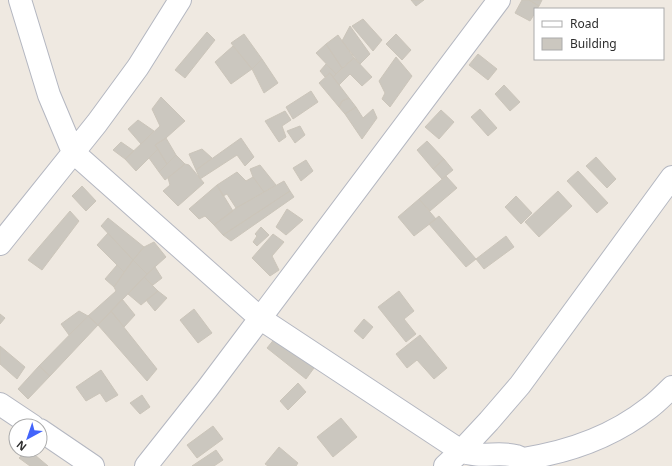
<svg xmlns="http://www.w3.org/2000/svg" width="672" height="466" font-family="'Noto Sans',sans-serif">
	<rect width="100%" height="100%" fill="#efe9e1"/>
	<path fill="#cbc7bf" stroke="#cbc5ba" d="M411,0H424L416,6Z
		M522,0H529L539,6L537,9H535V13L530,21L515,13Z
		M529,0H542L539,6Z
		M363,19L382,40L373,51L352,26Z
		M350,26L370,54L360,64L342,41Z
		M207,32L215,40L185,78L175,70Z
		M244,34L262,59L252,69L231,43Z
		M396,34L411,50L402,60L386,44Z
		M338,35L354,58L342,68L326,44Z
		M326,44L342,68L336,74L316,53Z
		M233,46L252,69L231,84L215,62Z
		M478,54L497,69L488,80L469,65Z
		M396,57L412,76L390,107L382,99L385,93L379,81Z
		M354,58L372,77L362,86L350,74L339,85L333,77Z
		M262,59L278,83L264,93L252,69Z
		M326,64L336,74L333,77L330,73L325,77L320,71Z
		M330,73L349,98L342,101L339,107L319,83Z
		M504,85L520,102L510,111L495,94Z
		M311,91L318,102L293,119L286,107Z
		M161,97L185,121L166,138L155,145L158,149L136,171L125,159L160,126L152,109Z
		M349,98L356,107L345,114L339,107L342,101Z
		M356,107L363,118L373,109L377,118L362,139L345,114Z
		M480,109L497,128L488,136L471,117Z
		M441,110L454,122L439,139L425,127Z
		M285,111L291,120L282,126L286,137L279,142L265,121Z
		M138,120L154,131L141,144L128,129Z
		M300,126L305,135L295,143L287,131Z
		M166,138L176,155L167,164L155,145Z
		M241,138L254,157L245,166L237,155L200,179L196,170Z
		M427,141L444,159L433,169L417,150Z
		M121,142L134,151L125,159L113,150Z
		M158,149L167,164L159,172L149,158Z
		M202,149L212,158L196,170L189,154Z
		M176,155L185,164L165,180L159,172Z
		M596,157L616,179L607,188L586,166Z
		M444,159L453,170L442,179L433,169Z
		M306,160L313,171L301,181L293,168Z
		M185,164L189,165L204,183L178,206L163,191L170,185L168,178Z
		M260,165L276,185L264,192L253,177L250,169Z
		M578,171L608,203L597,213L567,181Z
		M237,172L246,181L253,177L264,192L236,208L227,194L223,196L217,185Z
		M446,176L457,188L430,211L419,199Z
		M284,181L290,191L223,235L214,225L236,208Z
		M217,185L233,211L214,225L205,216L199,219L189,209Z
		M82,186L96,201L86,211L72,196Z
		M290,191L294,197L231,241L223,235Z
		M558,191L572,206L539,237L525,222Z
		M516,196L532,213L521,224L505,207Z
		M419,199L436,219L414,236L398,217Z
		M287,209L303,220L286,235L276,227Z
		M70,211L79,221L42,270L28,260Z
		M439,216L476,259L466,267L429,224Z
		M108,218L144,247L133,260L101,226Z
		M261,227L269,235L257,246L253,242L257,236L255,234Z
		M108,233L133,260L124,272L97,245Z
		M273,234L284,242L272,256L279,270L270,276L252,258Z
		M506,236L514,247L484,269L476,259Z
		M154,242L166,257L147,274L133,260L144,247Z
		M133,260L147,274L98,325L88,316L116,291L114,287Z
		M117,265L124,272L114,287L105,279Z
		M155,267L162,278L153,285L144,277Z
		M144,277L158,291L141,305L128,294Z
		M158,291L167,298L155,311L146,300Z
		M399,291L414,311L404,319L416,334L406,342L378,307Z
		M122,299L135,315L124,327L111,311Z
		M194,309L212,333L198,343L180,320Z
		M79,311L88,316L69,335L61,324Z
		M111,311L157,369L147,381L98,325Z
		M0,314L5,318L0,324Z
		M88,316L98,325L50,376L39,366Z
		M364,319L373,327L363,339L354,331Z
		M420,335L447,368L434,379L417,360L407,368L396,354Z
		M276,337L314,368L306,379L267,348Z
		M0,346L25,367L17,379L0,364Z
		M39,366L50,376L28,399L18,389Z
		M101,370L118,395L106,402L100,393L86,401L76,387Z
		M298,383L306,392L288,410L280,401Z
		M142,395L150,407L140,414L130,403Z
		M341,418L357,437L333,457L317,437Z
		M213,426L223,439L197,458L187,445Z
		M279,447L298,463L296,466H268L265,464Z
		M27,450H29L48,466H30L19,458Z
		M216,450L223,460L214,466H192Z"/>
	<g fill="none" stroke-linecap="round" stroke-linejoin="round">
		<defs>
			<path id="minor" d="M20,0L49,95L73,152L261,319L461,451C480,459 498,451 516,456C522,458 527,462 532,466
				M0,244L97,123L138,67L180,0
				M0,404L33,426
				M40,430L93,466
				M523,459C569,452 612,437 649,408C657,402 665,394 672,387
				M146,466L207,389L499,0
				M445,466L461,451L489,421L520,385L672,177"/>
		</defs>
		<use href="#minor" stroke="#b4b7c1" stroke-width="24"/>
		<use href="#minor" stroke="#fff" stroke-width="22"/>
	</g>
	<rect x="534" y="8" width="130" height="52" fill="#ffffff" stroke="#ababab"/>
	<rect x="542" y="21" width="20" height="6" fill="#ffffff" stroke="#ababab"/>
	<text x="570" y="28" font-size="12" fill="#2e2e2e">Road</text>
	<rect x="542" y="38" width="20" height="12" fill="#cbc7bf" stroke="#ababab"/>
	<text x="570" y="48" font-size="12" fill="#2e2e2e">Building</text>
	<g transform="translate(28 438) rotate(220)"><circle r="19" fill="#ffffff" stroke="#ababab"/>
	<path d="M0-3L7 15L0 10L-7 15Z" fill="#4264fb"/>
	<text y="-6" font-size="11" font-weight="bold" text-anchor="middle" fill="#2e2e2e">N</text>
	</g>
</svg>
